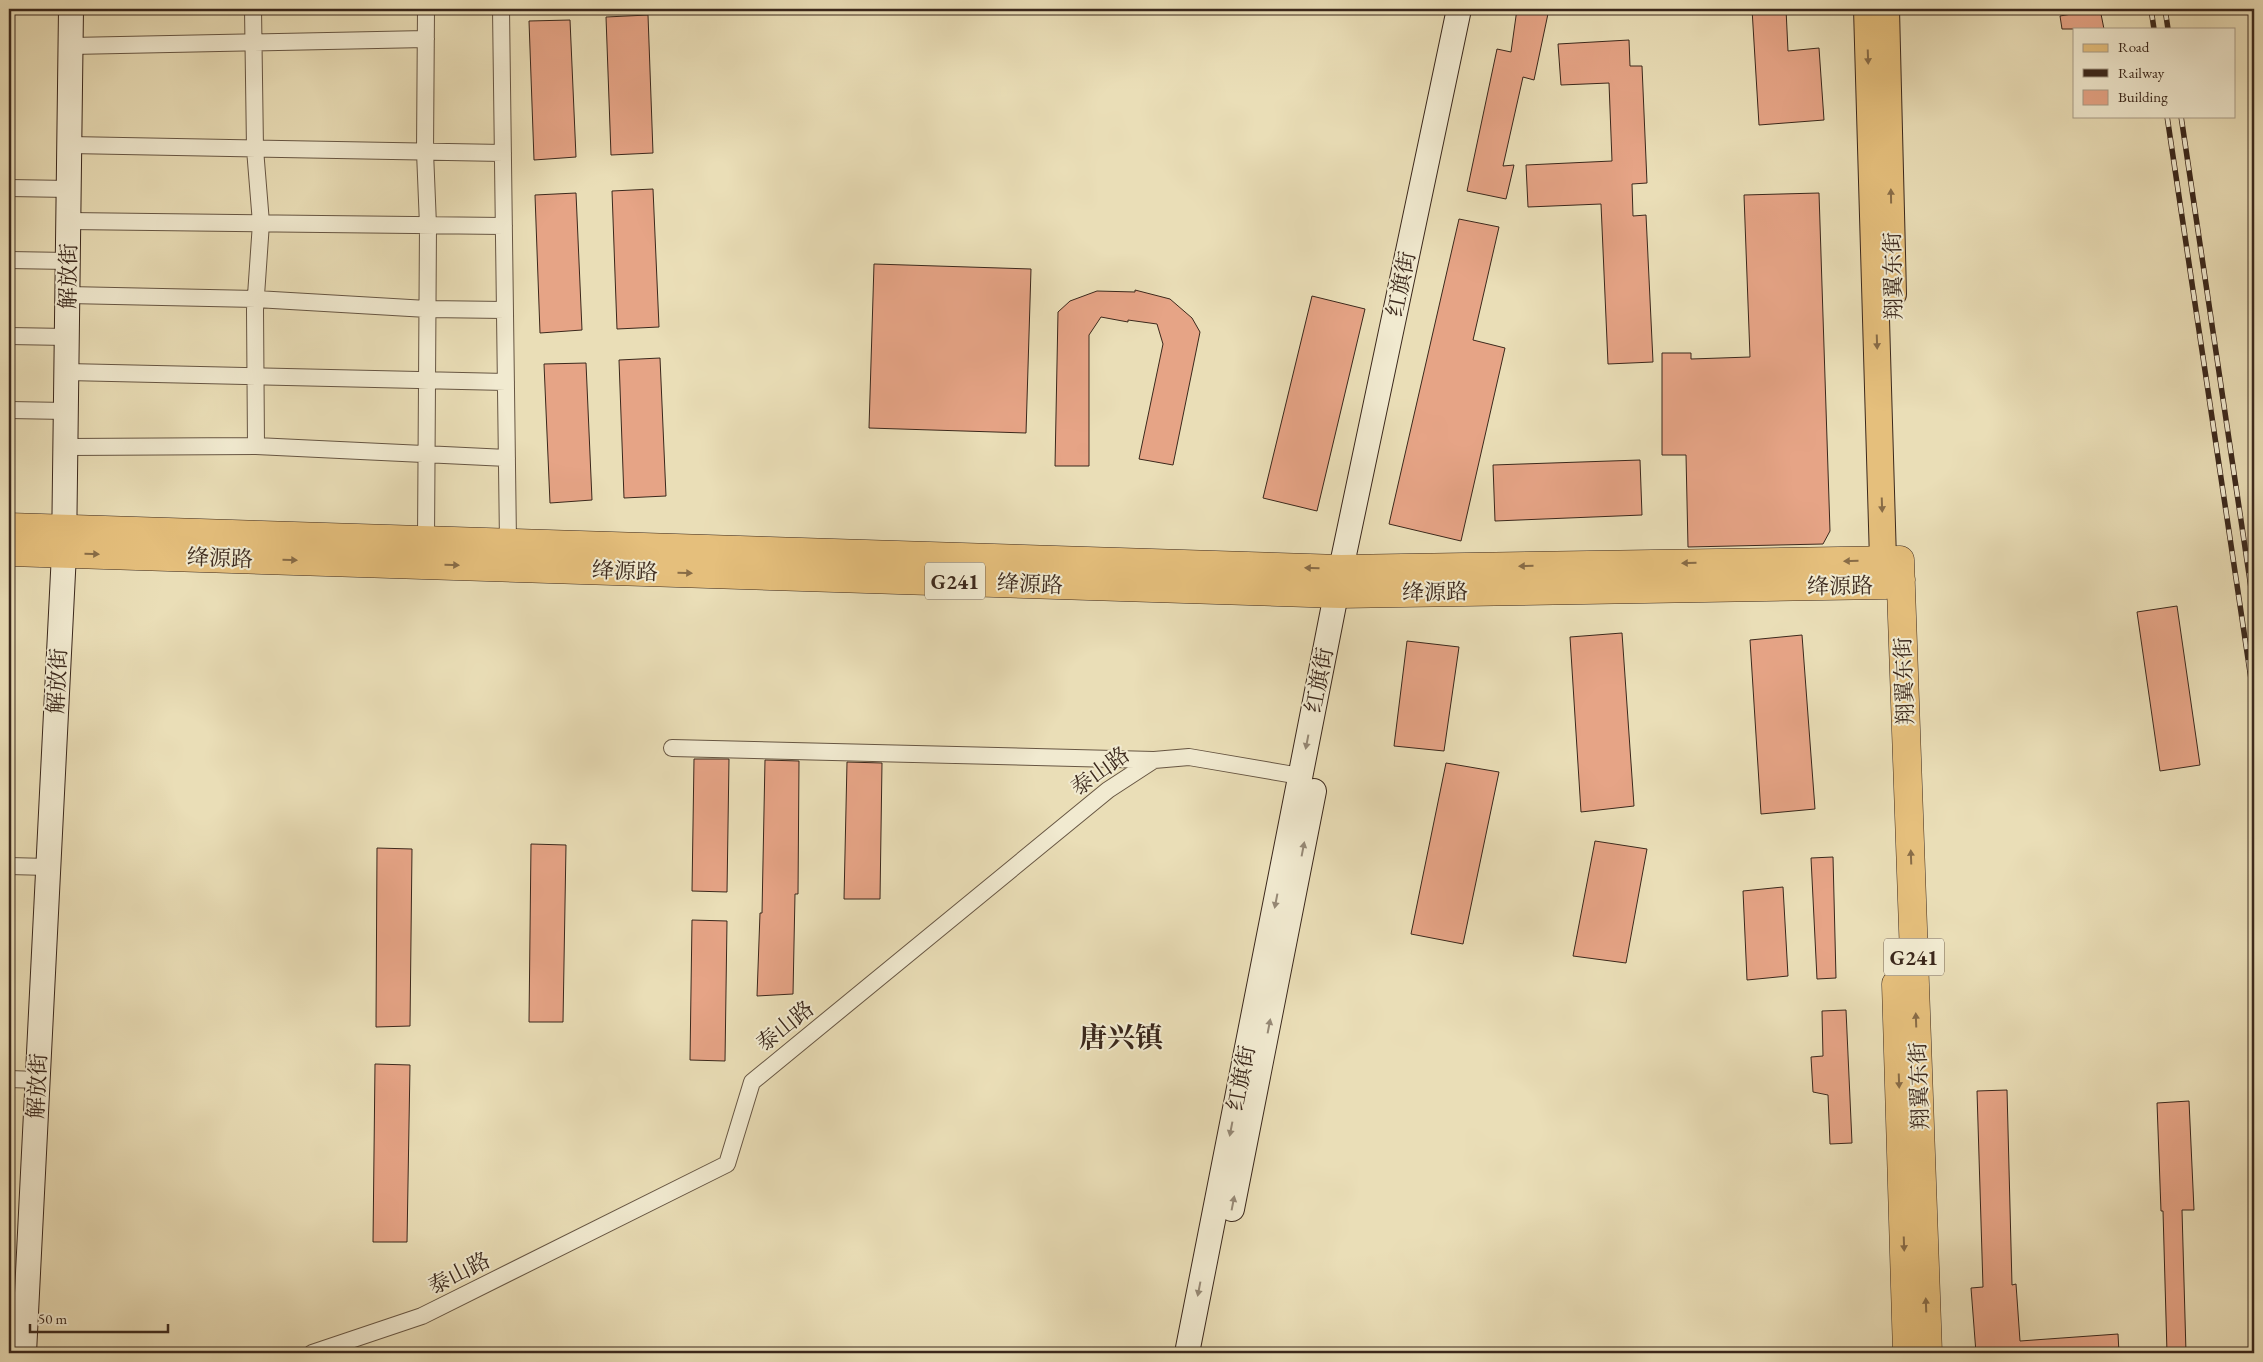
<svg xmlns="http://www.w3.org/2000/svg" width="2263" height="1362" font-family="'EB Garamond','Noto Serif SC',serif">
	<rect width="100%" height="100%" fill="#eadeb7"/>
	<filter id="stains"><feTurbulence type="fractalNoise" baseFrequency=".004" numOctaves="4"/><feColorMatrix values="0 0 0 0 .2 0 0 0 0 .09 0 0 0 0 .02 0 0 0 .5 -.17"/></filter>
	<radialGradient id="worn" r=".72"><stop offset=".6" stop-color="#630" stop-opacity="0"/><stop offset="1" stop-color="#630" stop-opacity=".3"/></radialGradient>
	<path fill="#e6a486" stroke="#3b281c" d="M1517,9H1549L1534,80L1523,77L1503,166L1514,165L1506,199L1467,191L1497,49L1511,52Z
		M1752,9H1786L1788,51L1819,48L1824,120L1759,125Z
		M2100,9L2104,29H2062L2060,16Z
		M648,15L653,153L611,155L606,17Z
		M570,20L576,157L534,160L529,21Z
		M1629,40L1630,66H1642L1647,183L1632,184L1633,216L1646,215L1653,362L1608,364L1601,204L1528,207L1526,165L1612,161L1609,83L1561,85L1558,44Z
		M653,189L659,327L617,329L612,191Z
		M576,193L582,330L540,333L535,195Z
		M1819,193L1830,531L1823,544L1688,547L1686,455H1662V353H1691V359L1750,357L1744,195Z
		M1459,219L1499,227L1473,340L1505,348L1461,541L1389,524Z
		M874,264L1031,269L1026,433L869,428Z
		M1135,290L1170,299L1192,318L1200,332L1173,465L1139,459L1163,344L1157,324L1128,320V322L1101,317L1089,335V466H1055L1058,312L1070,301L1097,291L1135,292Z
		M1312,296L1365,309L1317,511L1263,498Z
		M660,358L666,496L624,498L619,360Z
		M586,363L592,500L550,503L544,364Z
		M1640,460L1642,515L1495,521L1493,465Z
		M2177,606L2200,765L2160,771L2137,612Z
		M1622,633L1634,806L1581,812L1570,637Z
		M1802,635L1815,809L1761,814L1750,640Z
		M1407,641L1459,647L1444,751L1394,746Z
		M694,759H729L727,892L692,891Z
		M765,760L799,761L798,894H795L793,994L757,996L760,913H762Z
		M847,762L882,763L880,899H844Z
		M1446,763L1499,772L1463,944L1411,934Z
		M1595,841L1647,849L1626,963L1573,956Z
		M531,844L566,845L563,1022H529Z
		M377,848L412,849L410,1026L376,1027Z
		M1833,857L1836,978L1817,979L1811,858Z
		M1783,887L1788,976L1747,980L1743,891Z
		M692,920L727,921L725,1061L690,1060Z
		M1846,1010L1852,1143L1830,1144L1828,1095L1813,1092L1811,1057L1823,1056L1822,1011Z
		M375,1064L410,1065L407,1242H373Z
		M2007,1090L2012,1285L2016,1284L2020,1341L2118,1334L2119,1353H1976L1971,1288L1983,1287L1977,1091Z
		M2189,1101L2194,1210H2182L2186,1353H2167L2163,1211H2161L2157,1103Z"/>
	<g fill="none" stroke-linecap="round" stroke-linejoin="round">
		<defs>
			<path id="minor" d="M253,9L255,149L261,223L255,310L256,446L507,458
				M501,9L508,542
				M71,46L426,39
				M70,145L503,153
				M9,188L69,189
				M69,221L504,226
				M9,260L68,261
				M68,295L256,299L427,309L505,310
				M9,336L67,337
				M67,372L506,382
				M9,410L66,411
				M66,447L256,446
				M426,540L428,225L425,152L426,9
				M672,748L1154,760
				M9,866L48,867
				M9,1079L38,1080
				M312,1353L422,1316L727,1164L752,1082L1108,790L1154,760L1189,757L1300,776"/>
			<path id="secondary" d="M1232,1209L1314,791
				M24,1353L64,553L71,9
				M1187,1353L1341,569L1459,9"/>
			<path id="primary" d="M1867,9L1883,560
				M1886,9L1893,294"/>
			<path id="trunk" d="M9,527L1341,569L1900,560L1928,1353
				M9,552L1340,594L1884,585L1901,580
				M1896,984L1907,1353"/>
		</defs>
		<use href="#minor" stroke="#675643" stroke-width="18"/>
		<use href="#secondary" stroke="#3b281c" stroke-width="26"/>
		<use href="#primary" stroke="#3b281c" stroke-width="28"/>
		<use href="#trunk" stroke="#3b281c" stroke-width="29"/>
		<use href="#minor" stroke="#f1ead0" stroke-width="16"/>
		<use href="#secondary" stroke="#f1ead0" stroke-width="24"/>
		<use href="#primary" stroke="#e5bf7c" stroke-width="26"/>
		<use href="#trunk" stroke="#e5bf7c" stroke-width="28"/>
		<defs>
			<path id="rail" d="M2151,9L2154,29
				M2165,9L2168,29
				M2167,116L2254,699
				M2181,116L2254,608"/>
		</defs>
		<use href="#rail" stroke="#3b281c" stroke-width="5.5"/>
		<use href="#rail" stroke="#f1ead0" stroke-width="4" stroke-dasharray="11" stroke-linecap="butt"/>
	</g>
	<defs><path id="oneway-solid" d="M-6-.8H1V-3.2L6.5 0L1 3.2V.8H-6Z" transform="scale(1.25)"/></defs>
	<g fill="#886c47">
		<use href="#oneway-solid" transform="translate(1868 57) rotate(88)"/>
		<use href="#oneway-solid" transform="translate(1891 196) rotate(-91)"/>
		<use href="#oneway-solid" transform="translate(1877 342) rotate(88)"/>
		<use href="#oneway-solid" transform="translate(1882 505) rotate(88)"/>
		<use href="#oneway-solid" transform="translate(92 554) rotate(2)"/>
		<use href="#oneway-solid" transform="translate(290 560) rotate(2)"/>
		<use href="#oneway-solid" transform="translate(1851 561) rotate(179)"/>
		<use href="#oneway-solid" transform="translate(1689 563) rotate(179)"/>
		<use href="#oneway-solid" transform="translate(452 565) rotate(2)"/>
		<use href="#oneway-solid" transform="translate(1526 566) rotate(179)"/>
		<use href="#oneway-solid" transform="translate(1312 568) rotate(-178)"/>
		<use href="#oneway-solid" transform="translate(685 573) rotate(2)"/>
		<use href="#oneway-solid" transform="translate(1911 857) rotate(-92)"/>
		<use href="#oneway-solid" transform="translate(1916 1020) rotate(-92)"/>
		<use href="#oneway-solid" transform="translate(1899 1081) rotate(88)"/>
		<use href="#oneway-solid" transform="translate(1904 1244) rotate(88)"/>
		<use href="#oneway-solid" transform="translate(1926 1305) rotate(-92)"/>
	</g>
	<g fill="#968976">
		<use href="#oneway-solid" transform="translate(1307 742) rotate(101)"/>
		<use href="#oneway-solid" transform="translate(1303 849) rotate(-79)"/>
		<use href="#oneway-solid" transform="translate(1276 901) rotate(101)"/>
		<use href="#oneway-solid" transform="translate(1269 1026) rotate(-79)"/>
		<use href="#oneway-solid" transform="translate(1231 1129) rotate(101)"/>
		<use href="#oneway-solid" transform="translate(1233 1203) rotate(-79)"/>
		<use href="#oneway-solid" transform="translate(1199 1289) rotate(101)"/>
	</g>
	<g text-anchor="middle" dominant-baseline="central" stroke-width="4" stroke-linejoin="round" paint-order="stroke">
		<g fill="#f1ead0" stroke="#726252" stroke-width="1">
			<rect x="925" y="562.5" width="60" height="37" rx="4"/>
			<rect x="1884" y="938.5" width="60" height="37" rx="4"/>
		</g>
		<g font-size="21" font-weight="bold" fill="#3b281c">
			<text x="955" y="581">G241</text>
			<text x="1914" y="957">G241</text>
		</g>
		<g font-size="22" fill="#3b281c" stroke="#f1ead0">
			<text transform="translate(68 276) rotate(-89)">解放街</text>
			<text transform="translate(1893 276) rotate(-91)">翔翼东街</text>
			<text transform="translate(1401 284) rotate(-78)">红旗街</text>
			<text transform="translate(220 558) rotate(2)">绛源路</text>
			<text transform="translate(625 571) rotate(2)">绛源路</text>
			<text transform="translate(1030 584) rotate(2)">绛源路</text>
			<text transform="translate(1840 586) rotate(-1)">绛源路</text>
			<text transform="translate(1435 592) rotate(-1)">绛源路</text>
			<text transform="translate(1319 680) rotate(-79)">红旗街</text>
			<text transform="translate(57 681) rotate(-87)">解放街</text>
			<text transform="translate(1904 681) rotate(-92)">翔翼东街</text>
			<text transform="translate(1100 771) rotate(-36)">泰山路</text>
			<text transform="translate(785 1026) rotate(-39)">泰山路</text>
			<text transform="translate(1241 1078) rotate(-79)">红旗街</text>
			<text transform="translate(37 1086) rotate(-87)">解放街</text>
			<text transform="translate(1919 1086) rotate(-92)">翔翼东街</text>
			<text transform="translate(459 1273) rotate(-27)">泰山路</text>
		</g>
		<g font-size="28" font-weight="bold" fill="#3b281c" stroke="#f1ead0">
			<text x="1121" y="1037">唐兴镇</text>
		</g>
	</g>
	<rect width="2263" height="1362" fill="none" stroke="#eadeb7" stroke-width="30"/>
	<rect x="10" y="10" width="2243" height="1342" fill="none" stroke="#3b281c" stroke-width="2.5"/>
	<rect x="15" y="15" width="2233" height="1332" fill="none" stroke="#3b281c"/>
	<rect x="2073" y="28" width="162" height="90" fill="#f1ead0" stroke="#a89c88"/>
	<rect x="2083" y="44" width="25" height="8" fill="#e5bf7c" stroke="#a89c88"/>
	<text x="2118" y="52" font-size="15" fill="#3b281c">Road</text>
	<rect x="2083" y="69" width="25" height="8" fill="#3b281c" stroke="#a89c88"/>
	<text x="2118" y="78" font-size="15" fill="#3b281c">Railway</text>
	<rect x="2083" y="90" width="25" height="15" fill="#e6a486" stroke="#a89c88"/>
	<text x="2118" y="102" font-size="15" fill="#3b281c">Building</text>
	<path d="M30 1324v8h138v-8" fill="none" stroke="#3b281c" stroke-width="2.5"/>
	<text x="38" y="1324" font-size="15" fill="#3b281c" stroke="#f1ead0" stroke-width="4" paint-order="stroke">50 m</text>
	<rect width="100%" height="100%" filter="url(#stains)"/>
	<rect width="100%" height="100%" fill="url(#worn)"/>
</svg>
